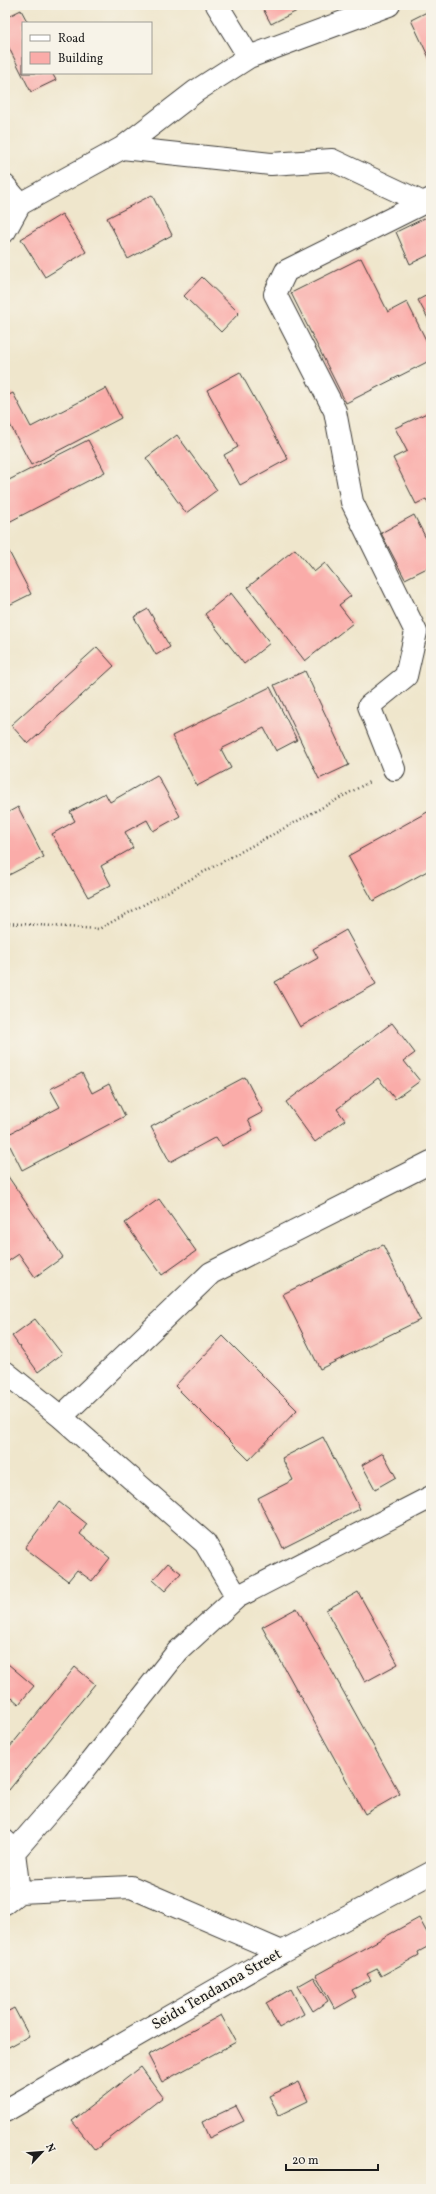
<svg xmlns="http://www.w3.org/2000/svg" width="436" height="2194" font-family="Vollkorn,serif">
	<rect width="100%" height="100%" fill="#f7f3e8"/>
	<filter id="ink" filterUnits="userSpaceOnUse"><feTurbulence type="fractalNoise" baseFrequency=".025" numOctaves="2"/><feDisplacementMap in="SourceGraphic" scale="8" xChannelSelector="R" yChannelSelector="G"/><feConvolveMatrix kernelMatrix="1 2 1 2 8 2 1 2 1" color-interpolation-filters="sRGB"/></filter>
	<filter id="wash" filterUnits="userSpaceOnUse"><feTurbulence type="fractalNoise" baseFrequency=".012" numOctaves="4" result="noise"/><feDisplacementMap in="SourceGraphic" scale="16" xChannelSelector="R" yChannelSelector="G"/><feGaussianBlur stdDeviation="0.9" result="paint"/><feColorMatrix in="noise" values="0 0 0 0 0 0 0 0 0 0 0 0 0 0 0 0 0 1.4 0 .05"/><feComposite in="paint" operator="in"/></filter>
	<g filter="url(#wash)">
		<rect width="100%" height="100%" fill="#efe6cc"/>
		<g id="blocks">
			<path fill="#faaca9" d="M261,5H309L271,24Z
				M21,10L28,23H23V73H52L56,80L31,92L5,40V18Z
				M431,10V62L411,20Z
				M152,195L172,235L128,259L107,218Z
				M62,214L86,252L45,277L21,239Z
				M431,215V254L410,264L396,232Z
				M361,258L388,312L407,302L431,350V360L346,403L291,293Z
				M202,277L239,313L221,332L184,296Z
				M431,293V324L418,300Z
				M240,372L288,459L240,485L224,455L238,447L207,390Z
				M106,388L121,418L31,465L5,415V397L13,393L31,427Z
				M431,411V509L426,499L416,504L393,458L407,451L395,428Z
				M177,435L217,490L186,513L146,458Z
				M88,440L105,472L5,524V482Z
				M414,515L431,548V566L405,579L381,533Z
				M5,544L31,594L5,607Z
				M295,549L314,572L325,563L351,596L339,605L353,623L305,661L248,587Z
				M231,593L270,643L244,664L205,614Z
				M148,609L170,647L156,655L134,617Z
				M97,647L114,666L28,744L11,725Z
				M305,671L349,765L319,779L274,685Z
				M270,687L297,740L276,751L264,728L221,749L231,768L197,786L172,736Z
				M157,775L180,816L153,831L147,820L125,832L133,848L101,866L111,885L88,897L52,834L75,821L70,812L105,793L110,802Z
				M18,807L44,857L5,877V814Z
				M431,810V869L373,901L348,856Z
				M346,930L376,984L300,1027L275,982L318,958L313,949Z
				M392,1023L415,1053L404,1061L420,1081L395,1099L378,1078L337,1109L345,1120L315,1142L286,1102Z
				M82,1073L92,1093L109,1084L125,1116L22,1170L5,1136L60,1107L50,1089Z
				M245,1077L263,1112L248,1120L253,1130L222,1146L216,1137L170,1162L151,1127Z
				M5,1172L63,1257L35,1277L19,1254L7,1262L5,1258Z
				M159,1199L196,1251L162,1275L125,1223Z
				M383,1245L420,1320L320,1369L283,1294Z
				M35,1319L62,1354L38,1372L12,1336Z
				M223,1336L297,1410L249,1460L175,1386Z
				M323,1437L360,1509L283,1548L258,1498L293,1480L282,1458Z
				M383,1453L396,1477L375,1489L362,1465Z
				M59,1502L87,1524L80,1534L110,1558L92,1581L77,1570L68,1581L25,1548Z
				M168,1563L181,1573L165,1591L153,1580Z
				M358,1592L398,1664L365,1682L326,1610Z
				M297,1608L400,1794L365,1814L262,1627Z
				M8,1664L34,1686L19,1704L12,1698L5,1706V1666Z
				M75,1667L95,1684L9,1790L5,1787V1753Z
				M419,1918L431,1940V1945L418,1952L419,1955L381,1976L377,1969L367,1974L371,1980L352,1990L356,1997L335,2009L316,1975Z
				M314,1977L328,2001L313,2011L298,1986Z
				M291,1989L304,2014L279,2028L266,2003Z
				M14,2008L29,2036L5,2049V2013Z
				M221,2015L236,2042L162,2082L148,2055Z
				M141,2067L163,2097L95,2150L72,2121Z
				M299,2082L308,2101L279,2115L269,2096Z
				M236,2106L244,2121L209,2138L202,2122Z"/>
		</g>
	</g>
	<g filter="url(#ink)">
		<use href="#blocks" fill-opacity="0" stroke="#3c3a36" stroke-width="1"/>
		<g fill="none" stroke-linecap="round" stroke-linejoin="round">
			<defs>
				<path id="street" d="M217,5L249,57
					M122,148L271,164L332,160L421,202
					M5,186L20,204
					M5,231L20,204L122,148L196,91L249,57L389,5
					M394,769L369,706L406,676L416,632L352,502L335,411L275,294L286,271L431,199
					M5,1372L61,1417L205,1543L237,1597
					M61,1417L211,1273L431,1162
					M5,1841L14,1852L19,1892L5,1903
					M14,1852L74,1783L178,1651L237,1597L431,1497
					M19,1892L131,1887L282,1952
					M5,2111L282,1952L431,1873"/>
			</defs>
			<use href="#street" stroke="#3c3a36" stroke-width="24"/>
			<path stroke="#3c3a36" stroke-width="2.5" stroke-dasharray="1 3" stroke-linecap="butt" d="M5,923L99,929L371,781"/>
			<use href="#street" stroke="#fff" stroke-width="22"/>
		</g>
	</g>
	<g text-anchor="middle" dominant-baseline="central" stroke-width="3" stroke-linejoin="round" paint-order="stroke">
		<g font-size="15" fill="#1c1c1c" stroke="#f7f3e8">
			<text transform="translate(217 1990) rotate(-30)">Seidu Tendanna Street</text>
		</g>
	</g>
	<rect width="436" height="2194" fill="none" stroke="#f7f3e8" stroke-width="20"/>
	<rect x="22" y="22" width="130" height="52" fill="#f7f3e8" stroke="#9f9d96"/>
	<rect x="30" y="35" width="20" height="6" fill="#ffffff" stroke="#9f9d96"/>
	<text x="58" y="42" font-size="12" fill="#1c1c1c">Road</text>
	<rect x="30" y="52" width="20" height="12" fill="#faaca9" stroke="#9f9d96"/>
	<text x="58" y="62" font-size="12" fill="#1c1c1c">Building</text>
	<g transform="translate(42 2152) rotate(64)" stroke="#f7f3e8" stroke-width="3" paint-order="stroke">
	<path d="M0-3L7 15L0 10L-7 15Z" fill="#1c1c1c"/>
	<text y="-6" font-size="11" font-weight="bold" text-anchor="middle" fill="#1c1c1c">N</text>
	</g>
	<path d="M286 2164v6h92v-6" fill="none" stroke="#1c1c1c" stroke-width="2"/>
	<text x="292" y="2164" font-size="12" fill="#1c1c1c" stroke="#f7f3e8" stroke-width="3" paint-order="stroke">20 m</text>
</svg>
